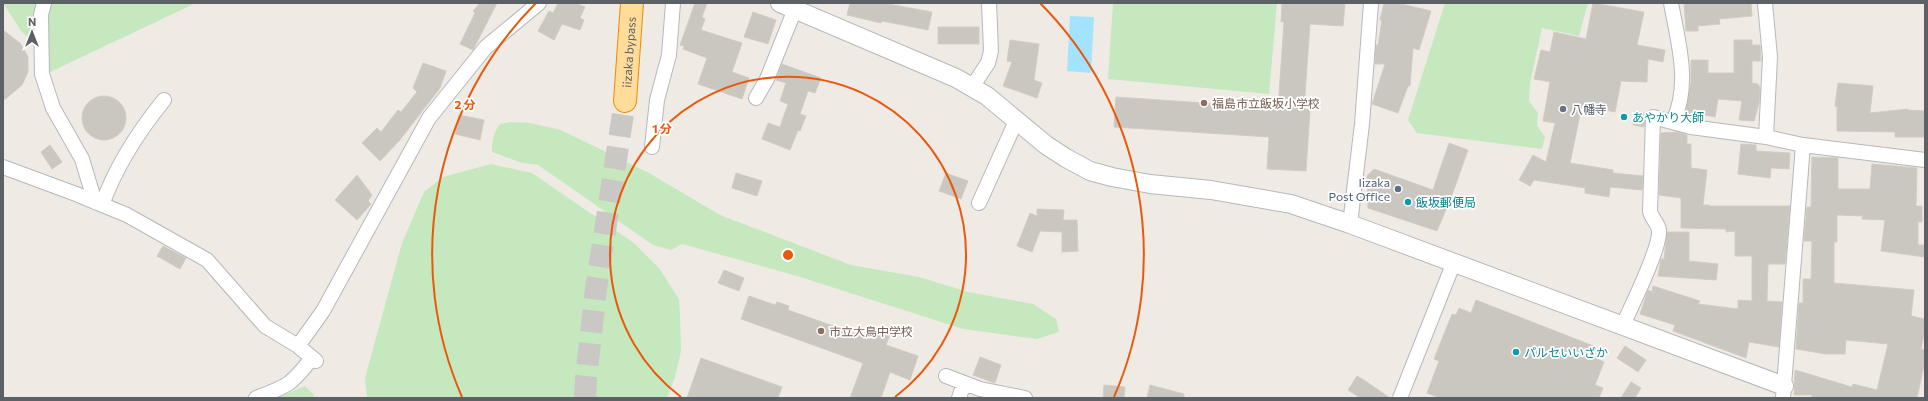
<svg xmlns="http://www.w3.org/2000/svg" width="1928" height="401" font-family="Commissioner,'Noto Sans JP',sans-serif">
	<rect width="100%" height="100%" fill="#efebe4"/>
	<path fill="#c5e8bf" d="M3,3H196L50,72L32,41L21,31Z
		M1113,3H1277L1269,94L1108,79Z
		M1445,3H1588L1579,36L1542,28L1530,83L1529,101L1538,113L1537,126L1545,137L1542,149L1417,133L1408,120Z
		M511,122L530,123L561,130L649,173L720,215L851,265L919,277L968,292L1033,304L1056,319L1059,332L1037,339L963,329L797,276L682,244L671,250L653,245L538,165L522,163L492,152C492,141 493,133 500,124Z
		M491,164L532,173L634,243L659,268L679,299L680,316L681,351L675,377L667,398H367L365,378L402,243L424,192L443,177Z
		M305,386L314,395L313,398H278Z"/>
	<path fill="#a4e3ff" d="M1070,16L1094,17L1091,73L1067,71Z"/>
	<path fill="#cac6c0" stroke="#d4ccc2" d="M480,3H497L473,50L460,44L475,13L473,11Z
		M558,3H575L585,7L580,18L584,20L580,30L562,24L554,40L538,31L549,11L553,13Z
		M695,3H707L702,17L705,19L701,30L742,43L732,72L749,78L742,99L698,84L707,58L683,49L684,46L680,45Z
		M850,3H883L932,12L928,30L882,21L881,23L847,15Z
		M1282,3H1345L1343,26L1310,24L1304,109L1310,110L1306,171L1267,169L1269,137L1114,127L1116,97L1278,108L1284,22H1281Z
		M1384,3H1397L1431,11L1419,50L1413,48L1410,86H1408L1398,113L1372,104L1385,64H1375L1376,45H1378L1382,20H1380Z
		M1593,3L1644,12L1637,45L1665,50L1663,62L1648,59L1647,82L1621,81L1615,112L1582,105L1570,163L1613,170V173L1643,176L1642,190L1610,187L1609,197L1585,193V188L1534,180L1530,186L1519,180L1533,155L1546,162L1555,123L1543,121L1550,82L1534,79L1541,50L1550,52L1554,32L1586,39Z
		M1684,3H1751L1752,16L1719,19L1720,24L1698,26V31H1686Z
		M753,12L776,20L768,44L744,37Z
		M938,27H979V44H938Z
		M3,30L21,44L28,57V72L22,85L3,101Z
		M1010,40L1039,44L1034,80L1042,83L1037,98L1003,86L1012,62L1007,61Z
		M1734,40H1752V45H1760L1761,61H1752V83L1758,84L1760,88L1759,103L1754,121L1739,120L1742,101L1718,99L1715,117L1699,114L1698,117L1685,114L1691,82V60H1708V73H1734Z
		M423,63L446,71L440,88L399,141L380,161L362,143L377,128L381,132L398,110L401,112L417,92L413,88Z
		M782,64L821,78L815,93L808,91L800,114L806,116L800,131L798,130L790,150L762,139L768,123L780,127L788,104L780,101L786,83L776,80Z
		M1838,83L1873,86L1870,113L1908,109V110L1925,111V137H1895V132L1837,131V107L1835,106Z
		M82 118a22 22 0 1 1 44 0a22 22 0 1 1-44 0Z
		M1635,111L1646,113L1644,127L1633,125Z
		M459,115L484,120L480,140L455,134Z
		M1678,132L1687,135V144H1691V168L1707,170L1703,205H1709V206H1790L1785,264H1768L1767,301L1782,302L1779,347L1749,342L1746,358L1673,331L1675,325L1640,314L1648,290L1652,292L1653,286L1700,301L1698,304L1738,309V300L1752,301V256H1735V231L1726,232V229L1681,228V198L1659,195L1661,133Z
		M1449,143L1468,150L1452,195L1437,231L1368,208L1367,176L1374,169L1433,190Z
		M1741,144L1756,145V151L1790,153L1789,169L1771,168L1770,178L1738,174Z
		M50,145L62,162L52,169L41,152Z
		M1812,157L1838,158V189H1870L1872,164L1917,168L1916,206H1922V222H1918V245H1925V257L1881,251L1885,220L1862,219L1863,216L1837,215V242H1834V283L1914,290L1911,316L1925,319V329L1921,349L1925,350V361L1917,398H1811L1812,395H1794L1795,370L1852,387L1853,384L1877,390L1888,344L1846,340L1845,354H1826L1796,349L1799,303H1803V279H1811L1812,241H1804L1807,207H1811Z
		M736,173L762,181L757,196L732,188Z
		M946,173L968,181L961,199L939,191Z
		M357,175L372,195L368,201L371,204L357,220L335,200Z
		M1037,209L1064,210L1063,220H1077L1078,251L1062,252V232L1040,231L1032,252L1017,246L1030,213L1037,216Z
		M1667,232H1689V261L1718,264L1716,280L1658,276L1661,259H1664Z
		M163,246L186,258L180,269L157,256Z
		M724,270L744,278L739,291L718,283Z
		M749,296L775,305L777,302L789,306L788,310L870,339L874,328L890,334L886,345L918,356L910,380L890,372L881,398H850L863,363L741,319Z
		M1476,300L1596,347L1592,357L1604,362L1595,385L1603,388L1599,398H1439L1427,393L1439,361L1434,359L1452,314L1456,315L1459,308L1471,313Z
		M1625,346L1646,360L1638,372L1617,358Z
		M980,357L1001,365L995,383L973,375Z
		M701,358L782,387L778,398H687Z
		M1357,376L1364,380L1390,398H1360L1348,390Z
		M1631,382L1641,388L1635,398H1621Z
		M1104,385L1125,387L1124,398H1103Z
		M1150,385L1184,394V398H1147Z"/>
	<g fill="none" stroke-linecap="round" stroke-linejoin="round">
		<path stroke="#cac8c4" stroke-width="22" stroke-dasharray="22 11" stroke-linecap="butt" d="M585,398L586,378L596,289L625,101"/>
		<defs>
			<path id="minor" d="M44,3L41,15L42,74L53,108L82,159L95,202
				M1671,3C1678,42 1691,84 1673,122
				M1765,3L1770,57L1766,137
				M972,87L988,63L991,51L989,3
				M756,98L767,79L795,9
				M652,147L657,100L669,55L673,3
				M3,167L76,194L127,215L207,260L265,326L298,346L316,361
				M979,203L1017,119
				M102,205C116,166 138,132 164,100
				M1350,224L1362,124L1371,3
				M1623,325C1631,307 1661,247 1659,230C1658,223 1651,218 1650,211L1653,117L1691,127L1766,137L1803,145L1925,160
				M298,346L323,311L429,118L486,47L539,3
				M946,376L980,389L1025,398
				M256,398C288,386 291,385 312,358
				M959,398L964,383
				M1400,398L1454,262
				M1783,398L1803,145"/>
			<path id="tertiary" d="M780,3L956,78L987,96L1046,145L1066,158L1090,171L1112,177L1150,184L1211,190L1291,204L1350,224L1784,386"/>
			<g id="trunk">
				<path id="s1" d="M625,101L632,3"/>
			</g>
		</defs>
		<use href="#minor" stroke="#b5b8bc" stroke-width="16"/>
		<use href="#tertiary" stroke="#b5b8bc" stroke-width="20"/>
		<use href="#trunk" stroke="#f38700" stroke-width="24"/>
		<use href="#minor" stroke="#fff" stroke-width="14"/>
		<use href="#tertiary" stroke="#fff" stroke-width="18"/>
		<use href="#trunk" stroke="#ffdc9a" stroke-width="22"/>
	</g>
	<g fill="none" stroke="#e8590c" stroke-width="2">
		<path d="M681 397A178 178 0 1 1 895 397"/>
		<path d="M462 397A356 356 0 0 1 536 3M1040 3A356 356 0 0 1 1114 397"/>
	</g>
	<g fill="#8d6e63" stroke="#fff" stroke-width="1.5">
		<circle cx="1204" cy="103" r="4"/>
		<circle cx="821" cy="331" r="4"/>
	</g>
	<circle fill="#6b7280" stroke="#fff" stroke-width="1.5" cx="1563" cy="109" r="4"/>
	<g fill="#0f9aa8" stroke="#fff" stroke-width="1.5">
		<circle cx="1624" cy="117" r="4"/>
		<circle cx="1408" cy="202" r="4"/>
		<circle cx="1516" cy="352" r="4"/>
	</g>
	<circle fill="#5c6f8a" stroke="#fff" stroke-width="1.5" cx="1398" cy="189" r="4"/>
	<g text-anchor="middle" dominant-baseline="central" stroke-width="3.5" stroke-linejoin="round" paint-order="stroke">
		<g font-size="12" fill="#5c6165" stroke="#fff">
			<text stroke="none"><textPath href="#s1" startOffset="49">iizaka bypass</textPath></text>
		</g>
		<g font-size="12" fill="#785e54" stroke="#fff" text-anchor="start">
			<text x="1212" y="103">福島市立飯坂小学校</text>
			<text x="829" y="331">市立大鳥中学校</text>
		</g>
		<g font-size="12" fill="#5b616d" stroke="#fff" text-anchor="start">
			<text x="1571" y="109">八幡寺</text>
		</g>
		<g font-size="12" fill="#0d838f" stroke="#fff" text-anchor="start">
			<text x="1632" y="117">あやかり大師</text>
			<text x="1416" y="202">飯坂郵便局</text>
			<text x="1524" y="352">パルセいいざか</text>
		</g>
		<g font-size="12" fill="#4e5e75" stroke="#fff" text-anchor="end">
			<text x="1390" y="182">Iizaka<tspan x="1390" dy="14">Post Office</tspan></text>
		</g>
	</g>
	<circle cx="788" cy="255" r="6" fill="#e8590c" stroke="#fff" stroke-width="2"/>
	<g font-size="12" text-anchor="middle" font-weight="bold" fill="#e8590c" stroke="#fff" stroke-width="3.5" stroke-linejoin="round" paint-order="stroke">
		<text x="465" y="109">2 分</text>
		<text x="662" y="133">1 分</text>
	</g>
	<rect width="1928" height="401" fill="none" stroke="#5c6165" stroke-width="8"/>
	<g transform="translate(32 32)" stroke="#ffffff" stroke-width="3" paint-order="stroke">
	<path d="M0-3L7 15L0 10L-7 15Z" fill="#5c6165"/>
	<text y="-6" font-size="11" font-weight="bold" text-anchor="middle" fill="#5c6165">N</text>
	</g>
</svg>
